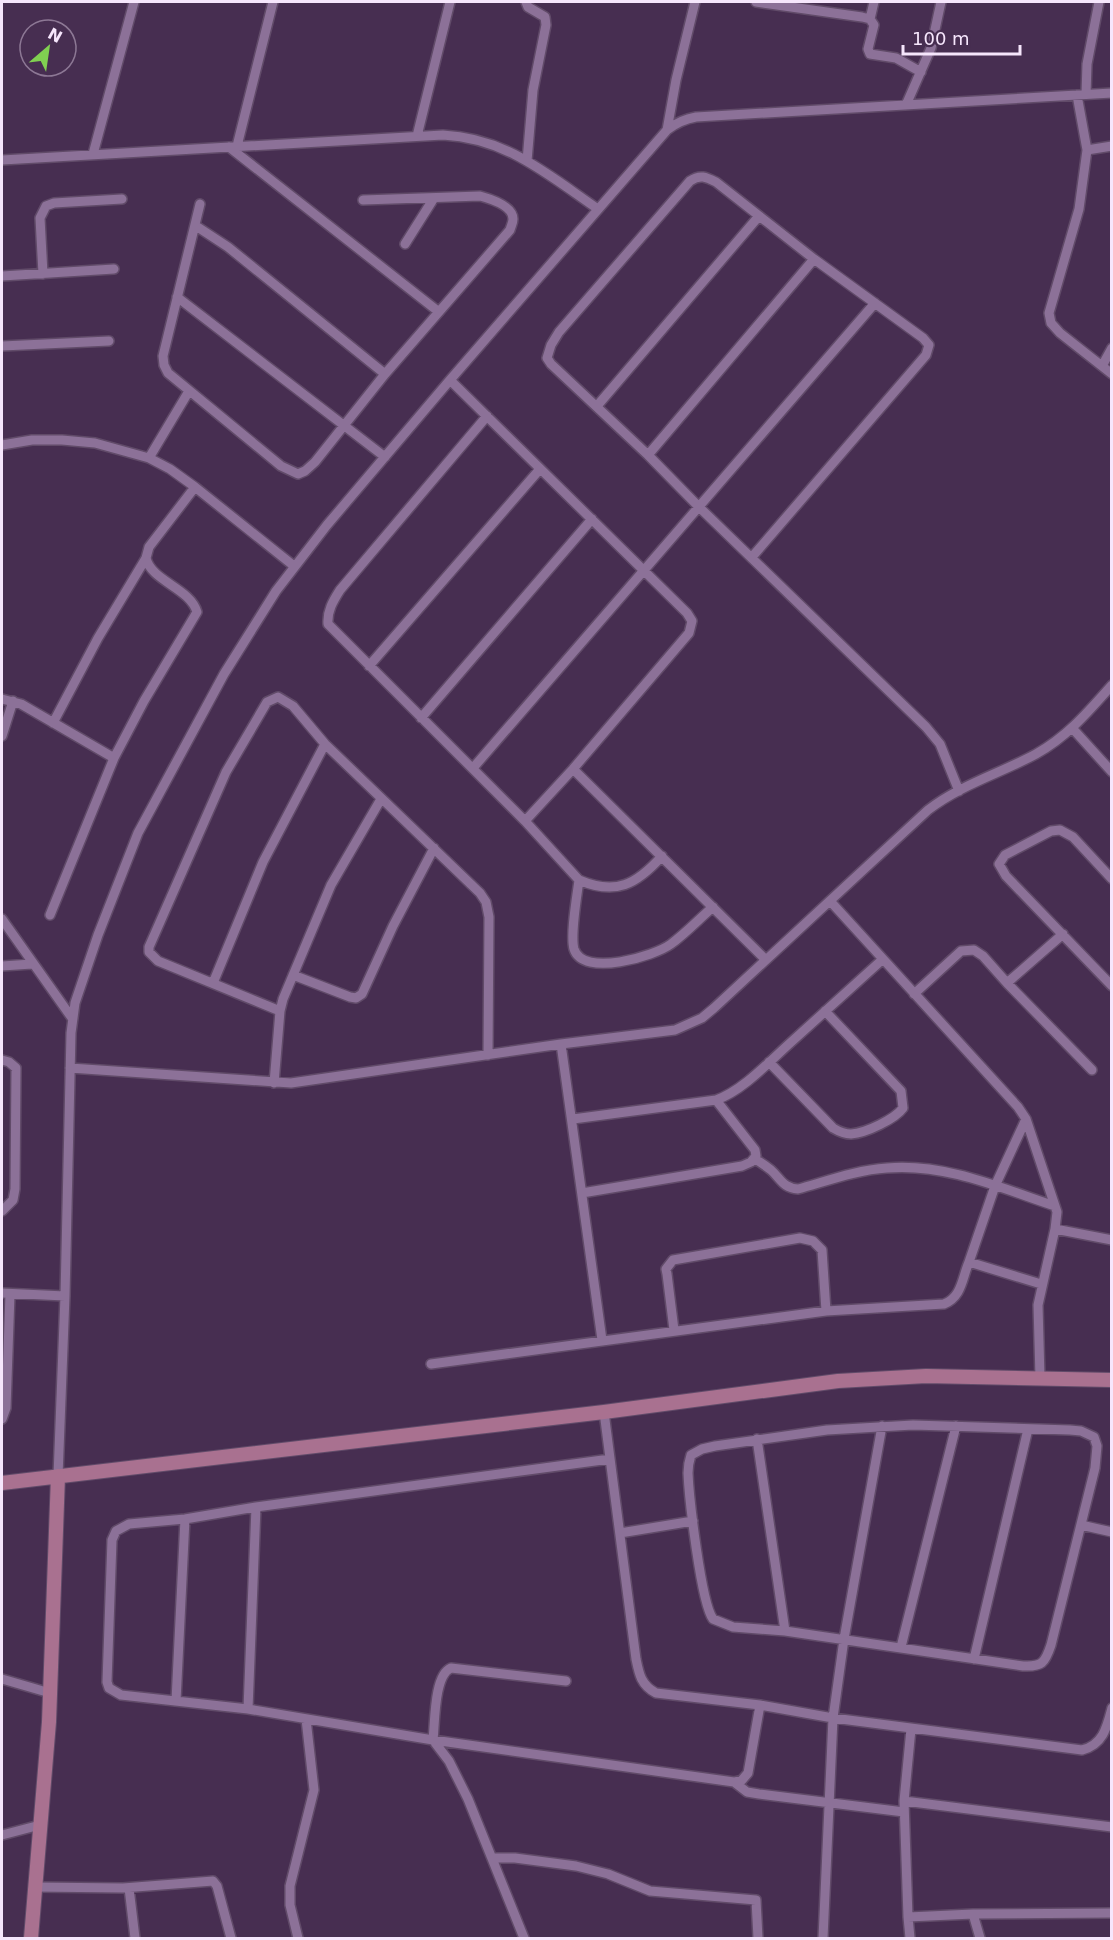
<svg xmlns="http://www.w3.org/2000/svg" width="1113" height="1940" font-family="'DejaVu Sans',sans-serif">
	<rect width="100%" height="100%" fill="#472e51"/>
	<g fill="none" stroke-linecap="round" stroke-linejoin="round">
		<defs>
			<path id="street" d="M526,2L528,7L545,17L546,25L533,90L527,161
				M756,2L862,17L870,19
				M874,2L870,19L874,25L868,49L870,54L896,58L921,72
				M1086,94L1087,64L1099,2
				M1077,95L1087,150L1112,146
				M906,105L931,48L941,2
				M667,130L676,80L695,2
				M417,136L450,2
				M237,146L273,2
				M229,147L439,312
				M1087,150L1079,209L1049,313L1051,323L1060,333L1112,374
				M93,154L134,2
				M2,160L443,135C506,138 547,174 598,209
				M200,204L163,356L164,365L168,373L281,466L298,474L305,471L315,462L385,374L510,230C511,226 513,223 513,219C513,206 491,199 480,196L363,200
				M196,226L228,247L385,374
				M405,244L434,198
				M43,274L40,218L46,206L54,203L122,199
				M2,276L114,269
				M177,297L385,457
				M2,346L109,341
				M1102,366L1112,348
				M450,380L687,613L692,621L689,633L573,769L525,821
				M597,406L759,216
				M487,416L340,590C333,601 327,611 328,624L525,821L579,880C577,896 570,935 574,949C583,978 655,956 671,944C686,933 699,919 713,907
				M2,445L32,440H62L95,443L149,458L170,469L195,487L294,566
				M648,455L814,259
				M149,458L189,391
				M752,557L926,355L929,345L923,338L814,259L716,182C706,177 700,174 690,181L559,332L551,345L547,358L551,364L648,455L699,507L926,727L940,744L959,791
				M369,666L540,469
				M2,699L21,704L114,758
				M421,718L592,519
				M53,723L98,638L146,558
				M1073,729L1112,772
				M2,736L13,701
				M473,768L875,303
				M573,769L766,960
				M1112,879L1073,837L1060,830L1051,831L1005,855L999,864L1006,876L1112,986
				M579,880C616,896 637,884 662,856
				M831,902L1018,1107L1026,1119L1057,1212L1055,1229L1038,1305L1040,1378
				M50,915L114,758L144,701L197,612C190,588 151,581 146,558L149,547L195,487
				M2,919L72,1018
				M2,966L32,964
				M293,975L350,997L356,998L362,994L393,926L434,848
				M213,983L263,862L325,744
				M1007,983L1063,934
				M914,994L961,951L974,950L983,956L1007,983L1092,1070
				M280,1011L158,961L149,952V947L226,772L267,702L278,697L293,706L325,744L480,893L486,902L489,917L488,1055
				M561,1044L602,1340
				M2,1060L9,1062L16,1068L15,1189L13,1200L2,1211
				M769,1062L833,1128C838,1131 844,1134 851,1134C866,1133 895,1119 903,1108L901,1091L825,1011
				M70,1068L291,1083L561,1044L675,1030L702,1018L714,1008L928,810C960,785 1001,773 1036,754C1068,736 1088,712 1112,685
				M274,1083L280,1011L283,999L331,885L381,799
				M573,1119L716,1100C742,1091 768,1063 789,1044C820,1016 851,988 883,959
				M755,1159C760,1162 766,1166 771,1170C781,1179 783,1188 798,1189C827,1181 856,1170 887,1168C945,1163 1001,1188 1055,1206
				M582,1193L742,1166L751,1162L756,1156L755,1150L716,1100
				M1055,1229L1112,1240
				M969,1262L995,1186L1026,1119
				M2,1293L65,1296
				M674,1330L667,1274L666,1269L673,1260L800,1238L813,1241L822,1250L826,1311
				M431,1364L826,1311L944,1304C962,1297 962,1278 969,1262L1041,1284
				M604,1412L636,1659C639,1674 641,1685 656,1693L760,1705L833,1718L1082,1750C1103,1745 1107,1727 1112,1708
				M2,1419L6,1408L10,1294
				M913,1425L1070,1430L1081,1431L1094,1437L1097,1446L1095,1468L1051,1645C1045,1663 1042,1667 1023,1666L785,1631L733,1627L713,1619C701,1603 689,1497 688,1473C688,1466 689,1461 691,1455L702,1449L715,1446L827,1430Z
				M757,1439L785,1631
				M610,1459L256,1507L185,1519L129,1524L116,1531L112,1540L107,1682L109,1688L121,1695L248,1709L433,1740L734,1782L742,1780L748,1773L760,1705
				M58,1476L65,1296L71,1033L75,1003L98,935L138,833L224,674L276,591L327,525L450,380L667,130C676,123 684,119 696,117L1112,93
				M1081,1525L1112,1532
				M620,1533L693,1521
				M901,1647L956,1426
				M974,1659L1028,1429
				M2,1679L50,1693
				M176,1701L185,1519
				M248,1709L256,1507
				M911,1729L904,1801L1112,1827
				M734,1782L747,1792L759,1794L904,1812
				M904,1801L908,1917L973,1914L1112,1913
				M2,1835L40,1825
				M492,1858H515L576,1866L608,1874L650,1891L756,1900L758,1938
				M35,1887L123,1888L213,1881L217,1886L231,1938
				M129,1888L135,1938
				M973,1914L980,1938
				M908,1917L910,1938
				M298,1938L290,1905V1886L314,1790L306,1719
				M524,1938L468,1799L449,1761L433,1740C435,1722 434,1675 451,1668L566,1681
				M823,1938L833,1718L844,1639L882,1426"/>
			<path id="secondary" d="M2,1483L604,1412L838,1381L926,1376L1112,1380
				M31,1938L49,1722L58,1476"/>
		</defs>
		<use href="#street" stroke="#614b69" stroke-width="12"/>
		<use href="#secondary" stroke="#614b69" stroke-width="16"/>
		<use href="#street" stroke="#8c7198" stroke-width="9"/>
		<use href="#secondary" stroke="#a97190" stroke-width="14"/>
	</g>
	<rect width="1113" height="1940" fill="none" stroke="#f6e6fc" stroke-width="6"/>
	<g transform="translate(48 48) rotate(29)"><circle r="28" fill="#472e51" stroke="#8d7895" stroke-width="1.5"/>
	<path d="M0-4.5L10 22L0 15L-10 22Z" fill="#80d051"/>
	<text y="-9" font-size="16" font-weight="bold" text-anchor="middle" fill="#f6e6fc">N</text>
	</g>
	<path d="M903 45v9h117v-9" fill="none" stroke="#f6e6fc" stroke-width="3"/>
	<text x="912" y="45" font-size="18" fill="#f6e6fc" stroke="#472e51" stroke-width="4.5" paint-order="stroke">100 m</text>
</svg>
